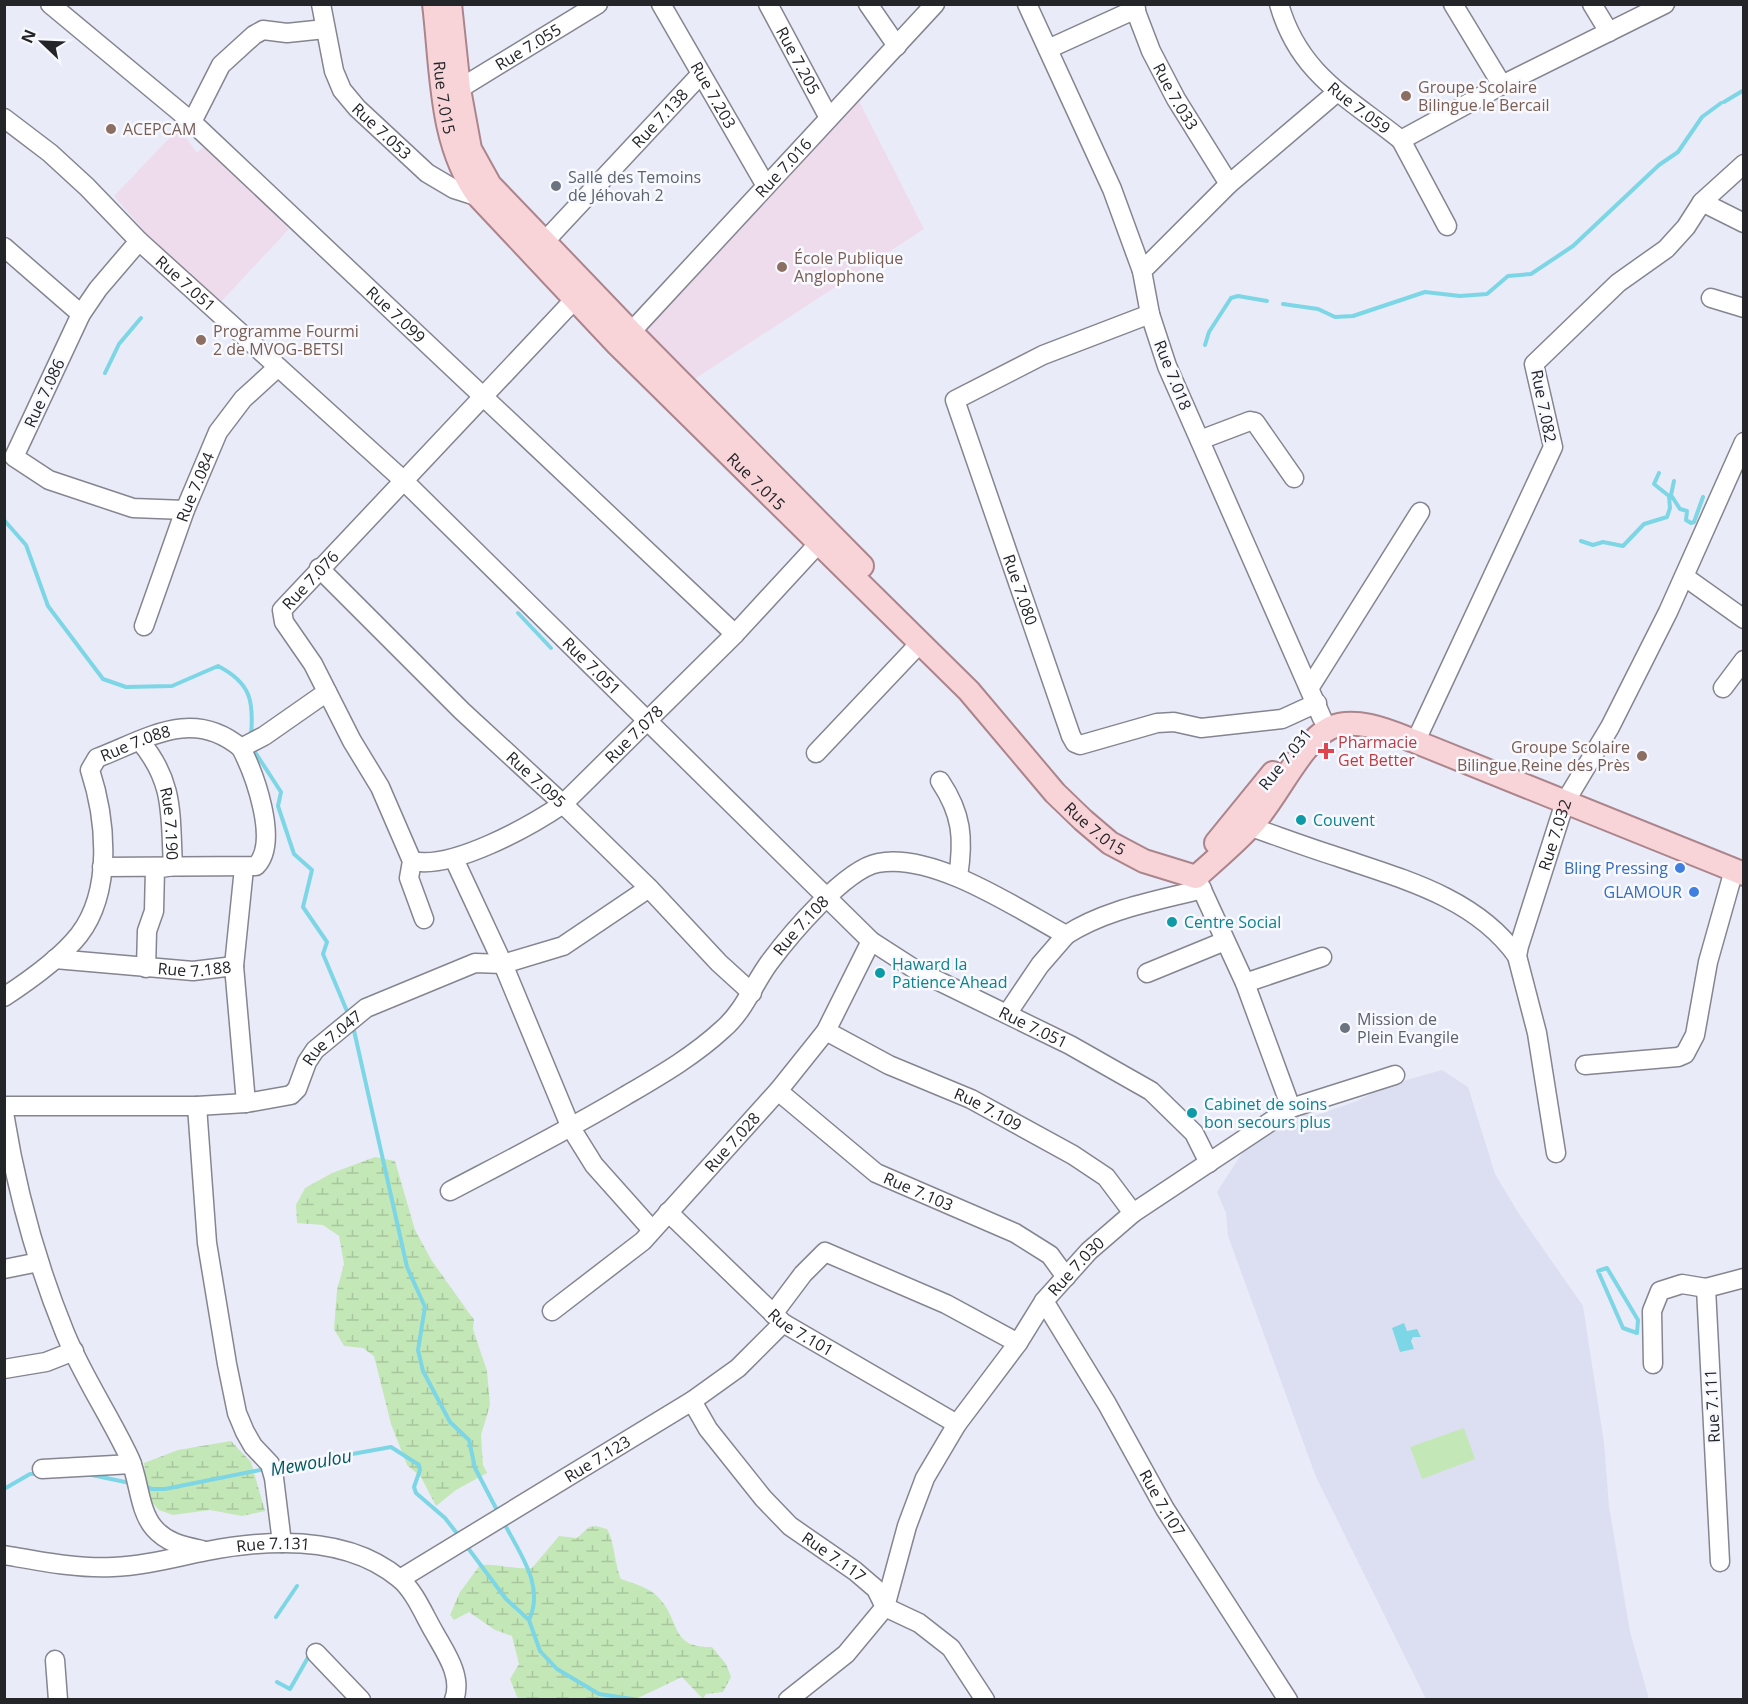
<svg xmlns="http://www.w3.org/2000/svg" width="1748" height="1704" font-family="'Open Sans',sans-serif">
	<defs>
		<pattern id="wetland-marsh" width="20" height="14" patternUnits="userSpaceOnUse" patternTransform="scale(1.5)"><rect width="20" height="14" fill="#c4e7b7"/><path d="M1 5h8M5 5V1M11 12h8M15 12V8" fill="none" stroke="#a8c69d"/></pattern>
	</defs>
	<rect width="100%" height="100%" fill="#eaebf8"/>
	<path fill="#dcdff2" d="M1442,1070L1468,1087L1495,1174L1519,1214L1583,1306L1604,1443L1609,1506L1630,1632L1649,1699H1426L1316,1477L1228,1236L1226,1213L1217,1192L1246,1147L1308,1106L1314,1116L1357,1101L1389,1085Z"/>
	<path fill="#eedcec" d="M855,93L924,229L693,380L644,333Z
		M179,128L197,153L207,144L289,229L219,304L171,262L114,196Z"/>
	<path fill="#c4e7b7" d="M1464,1428L1475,1459L1422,1479L1410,1447Z"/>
	<path fill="url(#wetland-marsh)" d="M375,1157L395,1161L415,1230L432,1261L474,1320L473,1329L487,1371L490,1405L481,1435L483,1465L487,1473L456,1490L436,1506L421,1477L407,1465L391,1424L374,1356L363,1348L344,1346L334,1329L337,1290L344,1264L339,1236L323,1225L297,1223L296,1205L305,1188L332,1173Z
		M231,1441L251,1462L265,1511L242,1516L210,1510L173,1515L159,1510L148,1498L144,1463L178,1450Z
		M596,1526L607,1529C614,1540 615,1565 621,1579C634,1584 649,1587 659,1598C681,1622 670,1648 712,1647L726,1664L731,1677L723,1692L706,1694L703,1699L682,1677L636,1699H518L510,1679L519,1664L512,1636L495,1630L469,1612L454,1620L450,1615L460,1592L480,1565C498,1563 513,1570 532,1568L559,1536L577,1538L589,1527Z"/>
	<path fill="#7dd6e5" d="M1404,1323L1407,1331L1417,1329L1421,1337H1413L1411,1341L1414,1349L1400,1352L1392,1328Z"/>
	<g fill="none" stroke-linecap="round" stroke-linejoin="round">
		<path stroke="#7dd6e5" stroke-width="4" d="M1724,102L1744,90
			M1283,304L1318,309L1335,317L1353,316L1425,292L1460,296L1487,294L1508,276L1531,274L1573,246L1659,165L1678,152L1702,117L1721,103
			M1205,345L1209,332L1231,298L1238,296L1267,301
			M105,373L119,344L141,318
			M1674,481L1671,495L1680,509L1687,511L1686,520L1691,523L1694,522L1703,497
			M4,520L26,545L48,606L103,679L126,687L172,686L218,666C251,683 254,701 251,736
			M1581,541L1593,545L1603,542L1623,546L1644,524L1667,517L1670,508L1669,496L1654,484L1659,473
			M518,613L551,648
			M253,749L281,792L278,806L294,854L312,870L303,907L327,942L323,954L349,1016
			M353,1026L407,1267L425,1307L418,1350L423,1371L450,1422L469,1440L475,1468L499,1514
			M1607,1268L1638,1320L1637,1333L1623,1328L1598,1271Z
			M275,1468L391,1447L419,1465L420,1470L414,1487L416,1493L445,1518L459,1536
			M87,1474L130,1483
			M143,1486L152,1489H165L265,1469
			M4,1489L30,1474H39
			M504,1523C520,1554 545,1586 529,1620L540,1651L557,1669L599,1694L639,1700
			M465,1544L506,1599L529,1620
			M276,1617L297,1586
			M277,1682L290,1689L310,1654"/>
		<defs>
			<g id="minor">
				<path id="s1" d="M50,4L192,122L735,634"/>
				<path id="s2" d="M321,4L334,71L342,90L357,108L427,173L454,189L479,197"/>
				<path id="s3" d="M661,4L766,186"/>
				<path id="s4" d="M768,4L829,118"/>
				<path d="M868,4L897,46"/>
				<path d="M1027,4L1112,189L1142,271"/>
				<path id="s5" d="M1133,4L1151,51L1176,99L1229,184"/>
				<path id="s6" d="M1279,4C1299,75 1349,98 1401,140L1502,85L1665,4"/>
				<path d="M1453,4L1502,85"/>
				<path d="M1592,4L1609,32"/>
				<path d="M1048,49L1136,9"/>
				<path id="s7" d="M459,89L598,4"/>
				<path id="s8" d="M4,118L50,153L87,187L139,241L403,480L871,941L916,970L1070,1045L1151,1091L1194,1133L1209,1163"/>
				<path d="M192,122L221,65L254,35L263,30L287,33L325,29"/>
				<path d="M1401,140L1447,226"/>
				<path d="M1702,202L1744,164"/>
				<path d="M139,241L98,289L81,314L14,457L49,480L133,508L185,510"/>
				<path id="s9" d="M545,241L701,74"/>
				<path d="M4,247L81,314"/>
				<path d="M1711,298L1744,308"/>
				<path id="s10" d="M1150,314L1043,355L955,400L1071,736L1075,743L1080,745L1157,723L1174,722L1201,728L1282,719L1317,703"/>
				<path id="s11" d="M631,332L935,4"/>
				<path d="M1200,440L1250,421L1255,422L1294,478"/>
				<path id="s12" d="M319,568L462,711L563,804L649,888L719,963L752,993"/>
				<path d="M1685,577L1744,619"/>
				<path id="s13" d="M144,626L185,510L218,432L243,399L278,367"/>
				<path d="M1310,687L1420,512"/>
				<path d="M1723,688L1744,660"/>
				<path d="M1322,718L1167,366L1150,314L1142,271L1229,184L1336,93"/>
				<path d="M1419,734L1553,447L1534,364L1618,283L1666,249L1686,227L1702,202L1744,223"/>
				<path id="s14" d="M140,741C175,783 170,815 173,866L155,869L154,911L147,931L146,968"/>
				<path d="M816,753L921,642"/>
				<path d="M940,781C962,814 964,838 958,877"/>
				<path d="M1251,827C1280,837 1309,848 1338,857C1403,879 1476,898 1517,956"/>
				<path d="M454,859L503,964L571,1128L594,1165L652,1230"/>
				<path id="s15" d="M412,861C452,870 529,827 563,804L735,634L818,544"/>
				<path d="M102,867L256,866C280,842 254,773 241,748"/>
				<path d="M1197,879L1245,983L1291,1108"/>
				<path id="s16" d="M424,919L409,878L412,861L380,787L352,741L313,664L284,622L282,610L575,299"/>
				<path id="s17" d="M55,959L193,971L234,966L246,1103"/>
				<path d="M234,966L244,868"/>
				<path d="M1147,973L1225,941"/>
				<path d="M1245,983L1322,957"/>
				<path id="s18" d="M4,997C30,980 60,959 79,935C113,891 106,819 90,770L97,758C147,739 192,707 241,748L264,736L327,692"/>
				<path d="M1007,1014L1040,965L1066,935"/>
				<path id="s19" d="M826,1031L889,1065L971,1099L1073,1155L1106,1177L1133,1213"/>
				<path d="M1585,1065L1678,1057L1685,1054L1695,1035L1708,962L1734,870"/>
				<path id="s20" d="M778,1091L876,1173L1015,1233L1050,1255L1066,1277"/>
				<path id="s21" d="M4,1106H197L246,1103L291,1095L297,1089L307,1062L315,1050L366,1008L475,963L503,964L563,946L649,888"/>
				<path d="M197,1106L207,1243L227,1364L237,1413L245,1432L253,1446L270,1464L274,1478L282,1543"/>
				<path d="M4,1113C16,1188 36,1262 65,1333C83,1377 110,1416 130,1459C139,1480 139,1511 154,1528C167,1543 183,1546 202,1550"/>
				<path id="s22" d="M1556,1153L1537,1033L1517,956L1519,946L1565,802L1610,727L1668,612L1744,442"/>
				<path id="s23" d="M450,1191C509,1160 568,1130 625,1096C659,1076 694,1056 723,1029C744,1011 753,985 769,963C789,936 845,869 878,863C934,852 1018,909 1066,935C1106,909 1156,901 1202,889"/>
				<path id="s24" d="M668,1212L783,1323L957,1424"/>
				<path d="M4,1269L39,1262"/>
				<path id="s25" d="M1044,1301L1107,1404L1165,1509L1288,1700"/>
				<path id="s26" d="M552,1311L643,1241L778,1091L826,1031L871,941"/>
				<path d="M773,1314L803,1274L825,1252L946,1304L1018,1343"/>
				<path d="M1653,1364L1652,1311L1660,1291L1682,1284L1706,1288"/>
				<path d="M4,1369L46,1362L74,1351"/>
				<path id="s27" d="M692,1401L708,1429L763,1498L790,1526L855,1571L876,1589L885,1607L919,1623L951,1648L985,1700"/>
				<path d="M42,1469L132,1464"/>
				<path id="s28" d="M4,1555C39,1561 78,1569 113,1567C145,1566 176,1557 207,1551C269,1539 348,1535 400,1579C415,1592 424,1615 434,1632C445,1652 463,1676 454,1700"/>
				<path d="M1720,1562L1706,1288L1744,1278"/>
				<path id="s29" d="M400,1579L692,1401L738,1368L783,1323"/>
				<path d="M316,1653L361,1700"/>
				<path d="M55,1660L58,1700"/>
				<path id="s30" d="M788,1700L846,1654L885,1607L907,1526L925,1478L957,1424L1018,1343L1044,1301L1089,1251L1133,1213L1291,1108L1395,1075"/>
			</g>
			<g id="major">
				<path id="s31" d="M434,4C442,69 439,144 479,197L618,345L969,691L1055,793L1083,820L1110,843L1144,861L1196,877C1214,861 1233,845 1250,827C1275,802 1300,743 1330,728C1356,716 1391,732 1414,741L1744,874"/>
				<path d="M450,4L459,89L470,149L490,185L631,332L862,566"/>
				<path d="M1216,843L1273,773"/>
			</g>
		</defs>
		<use href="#minor" stroke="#848590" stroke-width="21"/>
		<use href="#major" stroke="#ab858b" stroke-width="26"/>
		<use href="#minor" stroke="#fff" stroke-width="18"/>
		<use href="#major" stroke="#f8d4d9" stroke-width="22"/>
	</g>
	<g fill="#8d6e63" stroke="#f8f9fe" stroke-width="2">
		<circle cx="1406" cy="96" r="6"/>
		<circle cx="111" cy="129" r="6"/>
		<circle cx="782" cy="267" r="6"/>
		<circle cx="201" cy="340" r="6"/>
		<circle cx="1642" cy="756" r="6"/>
	</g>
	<g fill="#6b7280" stroke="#f8f9fe" stroke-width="2">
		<circle cx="556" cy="186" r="6"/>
		<circle cx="1345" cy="1028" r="6"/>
	</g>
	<path fill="#e0444e" stroke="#f8f9fe" stroke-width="2" d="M1323 742h6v6h6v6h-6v6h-6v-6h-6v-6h6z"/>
	<g fill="#0f9aa8" stroke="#f8f9fe" stroke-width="2">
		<circle cx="1301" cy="820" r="6"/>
		<circle cx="1172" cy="922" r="6"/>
		<circle cx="880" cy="973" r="6"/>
		<circle cx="1192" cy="1113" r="6"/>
	</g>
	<g fill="#3f7fe0" stroke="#f8f9fe" stroke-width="2">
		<circle cx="1680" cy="868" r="6"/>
		<circle cx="1694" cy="892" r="6"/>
	</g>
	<g text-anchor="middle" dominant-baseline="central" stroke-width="5" stroke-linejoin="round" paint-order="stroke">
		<g font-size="16" fill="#242529" stroke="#f8f9fe">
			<text stroke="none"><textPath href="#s7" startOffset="81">Rue 7.055</textPath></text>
			<text stroke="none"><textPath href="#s4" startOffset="64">Rue 7.205</textPath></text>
			<text stroke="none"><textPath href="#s3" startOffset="105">Rue 7.203</textPath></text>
			<text stroke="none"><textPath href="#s5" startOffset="102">Rue 7.033</textPath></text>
			<text stroke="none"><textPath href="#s31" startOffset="94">Rue 7.015</textPath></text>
			<text stroke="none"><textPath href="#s6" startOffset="134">Rue 7.059</textPath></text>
			<text stroke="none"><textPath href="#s9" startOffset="168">Rue 7.138</textPath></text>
			<text stroke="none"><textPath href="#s2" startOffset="146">Rue 7.053</textPath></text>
			<text stroke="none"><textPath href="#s11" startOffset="224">Rue 7.016</textPath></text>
			<text stroke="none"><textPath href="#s8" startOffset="246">Rue 7.051</textPath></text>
			<text stroke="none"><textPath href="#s1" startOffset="465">Rue 7.099</textPath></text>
			<text transform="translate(1173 375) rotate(68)">Rue 7.018</text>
			<text transform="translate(44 393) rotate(-65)">Rue 7.086</text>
			<text transform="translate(1544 406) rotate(79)">Rue 7.082</text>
			<text stroke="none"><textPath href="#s31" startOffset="598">Rue 7.015</textPath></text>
			<text stroke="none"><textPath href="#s13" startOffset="148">Rue 7.084</textPath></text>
			<text stroke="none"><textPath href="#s16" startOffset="386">Rue 7.076</textPath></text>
			<text stroke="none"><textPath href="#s10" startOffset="414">Rue 7.080</textPath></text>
			<text stroke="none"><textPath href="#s8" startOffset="804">Rue 7.051</textPath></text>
			<text stroke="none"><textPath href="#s15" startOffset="264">Rue 7.078</textPath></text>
			<text stroke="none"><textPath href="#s18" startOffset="324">Rue 7.088</textPath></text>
			<text transform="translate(1285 759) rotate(-51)">Rue 7.031</text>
			<text stroke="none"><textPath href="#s12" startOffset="303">Rue 7.095</textPath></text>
			<text stroke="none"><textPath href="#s14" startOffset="90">Rue 7.190</textPath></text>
			<text stroke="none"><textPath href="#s31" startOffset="1084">Rue 7.015</textPath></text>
			<text stroke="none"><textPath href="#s22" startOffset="328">Rue 7.032</textPath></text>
			<text stroke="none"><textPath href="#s23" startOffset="448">Rue 7.108</textPath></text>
			<text stroke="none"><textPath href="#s17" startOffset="140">Rue 7.188</textPath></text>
			<text stroke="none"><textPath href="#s8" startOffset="1380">Rue 7.051</textPath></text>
			<text stroke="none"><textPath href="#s21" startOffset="360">Rue 7.047</textPath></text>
			<text stroke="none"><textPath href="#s19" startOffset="180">Rue 7.109</textPath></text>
			<text stroke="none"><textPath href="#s26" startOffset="248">Rue 7.028</textPath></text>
			<text stroke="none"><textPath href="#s20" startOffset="174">Rue 7.103</textPath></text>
			<text stroke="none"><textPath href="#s30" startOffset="531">Rue 7.030</textPath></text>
			<text stroke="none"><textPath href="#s24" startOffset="180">Rue 7.101</textPath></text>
			<text transform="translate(1712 1406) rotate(-93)">Rue 7.111</text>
			<text stroke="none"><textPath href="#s29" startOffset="231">Rue 7.123</textPath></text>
			<text stroke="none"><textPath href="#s25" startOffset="234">Rue 7.107</textPath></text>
			<text stroke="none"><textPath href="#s28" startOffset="272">Rue 7.131</textPath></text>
			<text stroke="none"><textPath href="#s27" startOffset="213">Rue 7.117</textPath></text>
		</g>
		<g font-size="16" fill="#785e54" stroke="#f8f9fe" text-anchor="start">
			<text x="1418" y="87">Groupe Scolaire<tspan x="1418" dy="18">Bilingue le Bercail</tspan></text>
			<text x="123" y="129">ACEPCAM</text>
			<text x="794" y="258">École Publique<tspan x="794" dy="18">Anglophone</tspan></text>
			<text x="213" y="331">Programme Fourmi<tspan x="213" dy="18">2 de MVOG-BETSI</tspan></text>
			<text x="1630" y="747" text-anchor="end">Groupe Scolaire<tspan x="1630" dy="18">Bilingue Reine des Près</tspan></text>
		</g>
		<g font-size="16" fill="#5b616d" stroke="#f8f9fe" text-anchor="start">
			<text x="568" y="177">Salle des Temoins<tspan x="568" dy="18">de Jéhovah 2</tspan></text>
			<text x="1357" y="1019">Mission de<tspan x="1357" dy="18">Plein Evangile</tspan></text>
		</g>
		<g font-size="16" fill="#be3a42" stroke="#f8f9fe" text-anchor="start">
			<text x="1338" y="742">Pharmacie<tspan x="1338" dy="18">Get Better</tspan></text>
		</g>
		<g font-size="16" fill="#0d838f" stroke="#f8f9fe" text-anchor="start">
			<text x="1313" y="820">Couvent</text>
			<text x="1184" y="922">Centre Social</text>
			<text x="892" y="964">Haward la<tspan x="892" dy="18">Patience Ahead</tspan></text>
			<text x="1204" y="1104">Cabinet de soins<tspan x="1204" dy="18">bon secours plus</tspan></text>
		</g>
		<g font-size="16" fill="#366cbe" stroke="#f8f9fe" text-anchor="end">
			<text x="1668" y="868">Bling Pressing</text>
			<text x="1682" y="892">GLAMOUR</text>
		</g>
		<g font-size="18" font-style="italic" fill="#025660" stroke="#f8f9fe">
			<text transform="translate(311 1462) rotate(-10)">Mewoulou</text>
		</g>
	</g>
	<rect width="1748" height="1704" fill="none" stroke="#242529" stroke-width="12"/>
	<g transform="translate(42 42) rotate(293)" stroke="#f8f9fe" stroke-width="4.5" paint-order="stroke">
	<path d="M0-4.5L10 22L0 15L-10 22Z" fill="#242529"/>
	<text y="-9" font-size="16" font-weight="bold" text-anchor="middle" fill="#242529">N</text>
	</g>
</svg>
